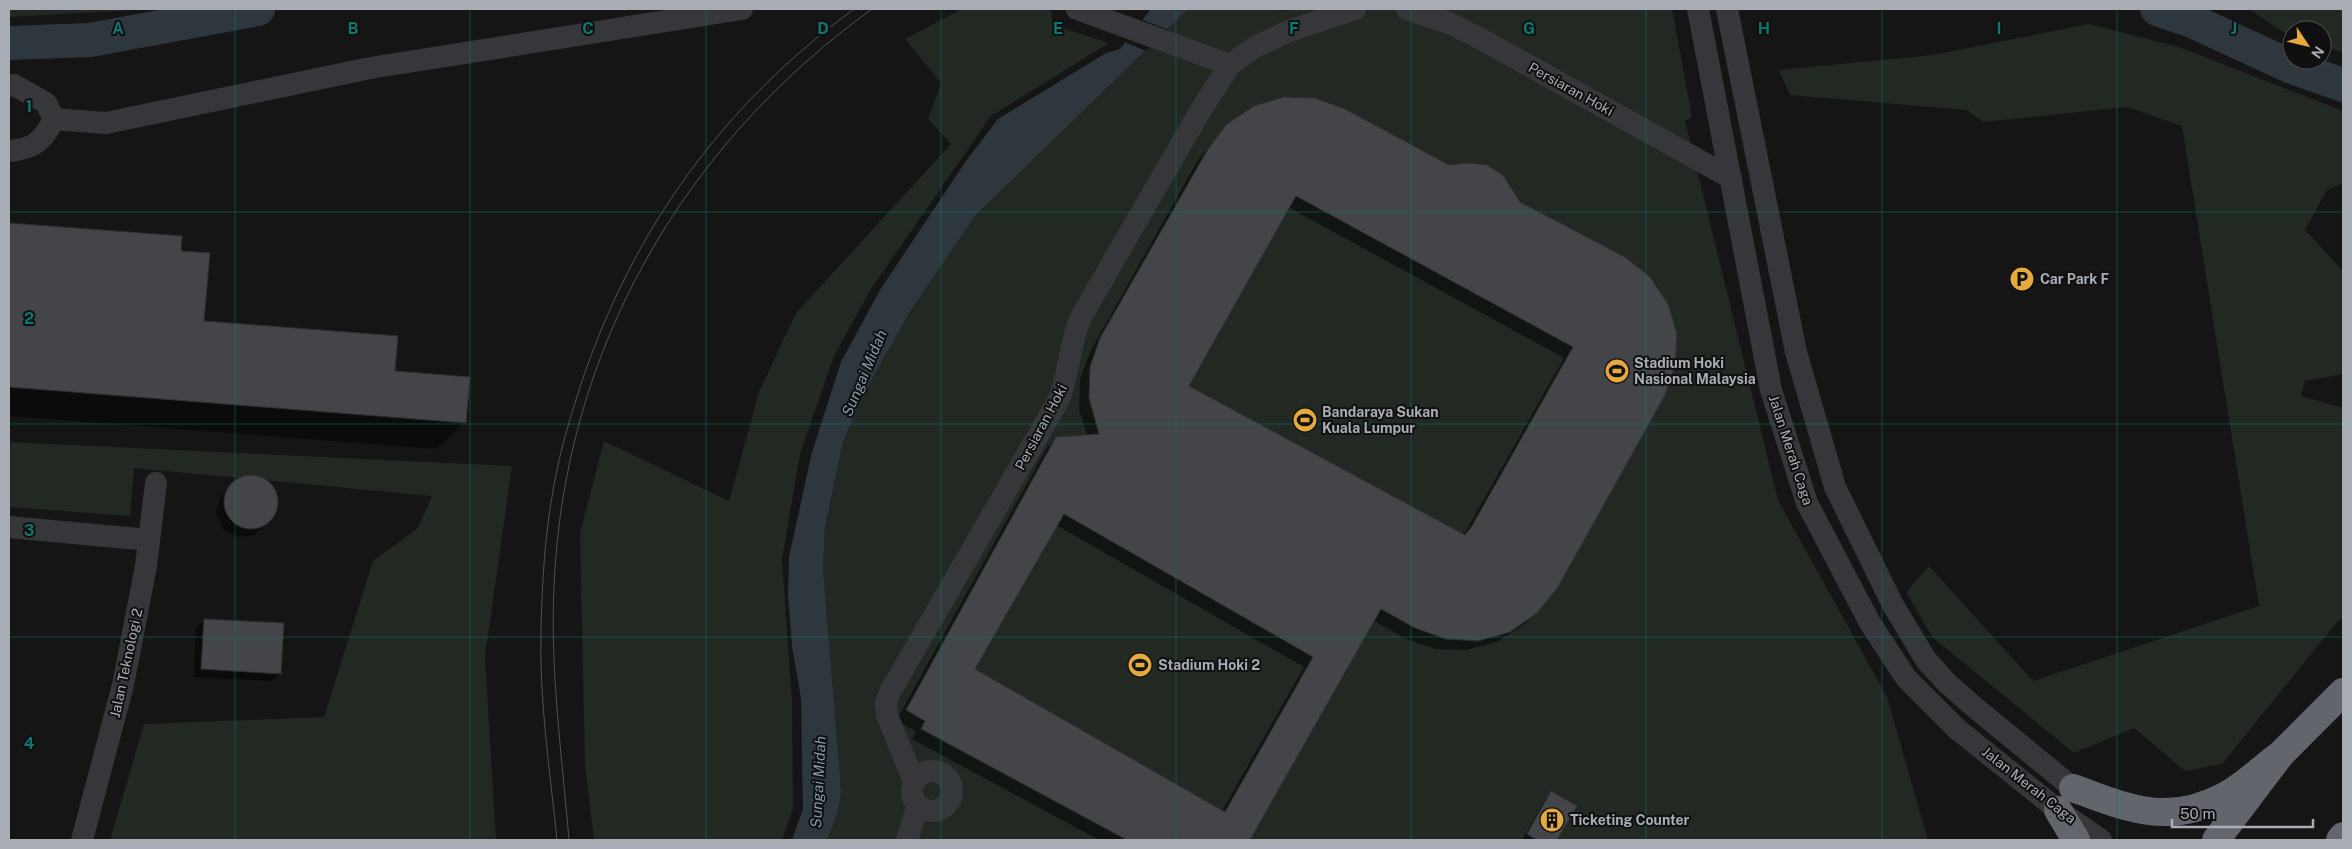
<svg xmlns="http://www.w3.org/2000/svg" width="2352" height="849" font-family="'Public Sans',sans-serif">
	<rect width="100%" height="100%" fill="#151516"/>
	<path fill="#212922" d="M9,9H151L9,17Z
		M962,9L1051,10L1053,25L1109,43L991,116L871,289L834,356L800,454L782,560L792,700L793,809L782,840H594L585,765L580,533L604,441L729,501L759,392L796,313L951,144L928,119L941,83L905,39Z
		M1188,9H1672L1692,117L1685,121L1778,500L1887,697L1928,840H827L837,814L823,569L825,527L843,442L862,397L911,310L975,216Z
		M2249,9H2343V52L2322,47V30H2292V38Z
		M2089,24L2179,47L2343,111V183L2327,190L2305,230L2343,271V374L2305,381L2301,396L2343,408V618L2337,622L2222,764L2185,771L2134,728L2074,753L1932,637L1906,592L1929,566L2033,681L2259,606L2182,126L2127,107L1983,122L1967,110L1790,95L1779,70L1933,55Z
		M9,442L512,466L485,657L496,840H110L144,724L324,717L373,561L418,528L432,496L134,468L130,516L9,507Z"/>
	<path fill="#2f373e" d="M1151,9H1188L975,216L911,310L862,397L843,442L825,527L823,569L841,792L837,814L827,840H792L803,809L801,698L792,647L788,595L789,557L812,452L841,362L880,290L966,161L998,119L1106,53L1120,49Z"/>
	<path fill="#151516" d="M1140,19L1169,30L1146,51L1122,41Z"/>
	<path fill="#0007" fill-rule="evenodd" d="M1279,9H1298L1279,11Z
		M1228,125L1449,166L1478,164L1495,170L1509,184L1519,202L1624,258L1536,612L1526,623L1499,641L1467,650L1435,649L1404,638L1373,620L1248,840H1099L912,739L916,731L896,721L1046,449L1057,438L1087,436L1079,409L1080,378L1091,350L1198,160ZM1288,207L1564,358L1463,536L1187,387ZM1056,525L1304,667L1222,811L973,670Z
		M9,224L180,237L179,252L203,322L465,422L437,449L9,416Z
		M252,476L268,482L277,498L274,514L254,535L237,537L223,529L216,513L221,496L244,477Z
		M204,620L280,673L272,681L194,677L196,628Z
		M1551,793L1575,806L1555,840H1522L1546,798Z"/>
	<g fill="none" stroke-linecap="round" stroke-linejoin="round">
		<path stroke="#2f373e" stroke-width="34" d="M2157,9L2190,20L2292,67L2343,85
			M9,43L90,40L258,9"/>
	</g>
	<path fill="#444549" stroke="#2f2f32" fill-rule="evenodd" d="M1284,97L1315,98L1345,109L1449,165L1470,163L1487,165L1503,175L1520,202L1625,257L1650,277L1668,304L1677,334L1675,367L1664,397L1558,587L1537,613L1510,632L1478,641L1446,639L1415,628L1381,609L1250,840H1127L921,729L925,721L906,710L1056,437L1099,434L1089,398L1090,367L1100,338L1208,149L1227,124L1254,106ZM1296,196L1573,347L1472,526L1465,535L1189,386ZM1064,514L1313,657L1225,812L975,669Z
		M9,223L182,236L181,251L210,253L204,321L398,336L395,371L470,377L466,423L9,387Z
		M224 502a27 27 0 1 1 54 0a27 27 0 1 1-54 0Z
		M204,619L284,623L281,674L201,669Z
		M1551,791L1577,806L1557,840H1537L1527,834Z"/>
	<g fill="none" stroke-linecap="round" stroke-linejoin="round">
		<path stroke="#36373b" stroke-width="22" d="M1077,9L1230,65
			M1407,9L1449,23L1481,39L1731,178
			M1698,9L1771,390L1807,503L1870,623L1906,678L1957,729L2058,810L2101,840
			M1727,9L1796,352L1835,487L1893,605L1926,660L1947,683L1973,706L2073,788
			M9,86L14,85L46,103L54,119C43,141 34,149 9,151
			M54,119L106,123L370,68L742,9
			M9,527L149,540
			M912 791a20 20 0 1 1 40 0a20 20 0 1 1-40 0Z
			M914,782L887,715L886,703L890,692L1058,401C1070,373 1069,344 1081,317L1199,113L1230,65L1253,48L1289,31L1355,9
			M82,840L123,685L146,566L156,483
			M907,840L918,805"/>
		<path stroke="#62656c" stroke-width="28" d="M2073,788C2127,808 2167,826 2223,797C2243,787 2262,768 2281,754
			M2058,810L2076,840
			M2216,840L2281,754L2343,692
			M2340,840L2343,836"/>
		<path stroke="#4f5156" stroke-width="1" d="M557,840C550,771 539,700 541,630C542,582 545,533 554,485C560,450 571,415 582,381C634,228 723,105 854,9
			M569,840C562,756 550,671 554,586C564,351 682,146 872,9"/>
	</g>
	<path fill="none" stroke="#0f766e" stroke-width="1" stroke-opacity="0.55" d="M235,9V840M470,9V840M706,9V840M941,9V840M1176,9V840M1411,9V840M1646,9V840M1882,9V840M2117,9V840M9,212H2343M9,424H2343M9,637H2343"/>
	<defs>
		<symbol id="parking-disc" viewBox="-11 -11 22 22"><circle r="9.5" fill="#e5a93d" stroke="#101011"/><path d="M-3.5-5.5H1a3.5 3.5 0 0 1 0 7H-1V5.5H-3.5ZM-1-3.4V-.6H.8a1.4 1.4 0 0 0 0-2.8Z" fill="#111"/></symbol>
		<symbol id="stadium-disc" viewBox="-11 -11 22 22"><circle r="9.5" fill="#e5a93d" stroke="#101011"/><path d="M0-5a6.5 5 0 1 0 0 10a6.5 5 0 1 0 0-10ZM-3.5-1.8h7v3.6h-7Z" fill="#111"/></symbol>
		<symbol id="building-disc" viewBox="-11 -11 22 22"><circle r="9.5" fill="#e5a93d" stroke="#101011"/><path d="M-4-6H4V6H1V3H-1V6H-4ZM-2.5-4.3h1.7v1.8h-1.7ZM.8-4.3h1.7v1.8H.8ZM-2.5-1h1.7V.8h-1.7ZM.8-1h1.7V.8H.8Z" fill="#111"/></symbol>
	</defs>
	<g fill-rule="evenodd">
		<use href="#parking-disc" x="2008" y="265" width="28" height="28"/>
		<use href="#stadium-disc" x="1603" y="357" width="28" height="28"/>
		<use href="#stadium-disc" x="1291" y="406" width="28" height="28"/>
		<use href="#stadium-disc" x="1126" y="651" width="28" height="28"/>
		<use href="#building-disc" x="1538" y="806" width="28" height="28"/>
	</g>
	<g text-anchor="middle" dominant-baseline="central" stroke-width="4" stroke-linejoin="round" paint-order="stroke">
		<g font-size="14" fill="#a7acb5" stroke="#101011">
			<text transform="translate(1571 89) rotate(29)">Persiaran Hoki</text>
			<text transform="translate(1041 427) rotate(-62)">Persiaran Hoki</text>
			<text transform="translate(1791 450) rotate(72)">Jalan Merah Caga</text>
			<text transform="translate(126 663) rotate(-78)">Jalan Teknologi 2</text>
			<text transform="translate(2029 785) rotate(38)">Jalan Merah Caga</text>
		</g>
		<g font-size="14" font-weight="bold" fill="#a7acb5" stroke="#101011" text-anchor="start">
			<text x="2040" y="279">Car Park F</text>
			<text x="1634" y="363">Stadium Hoki<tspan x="1634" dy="16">Nasional Malaysia</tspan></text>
			<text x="1322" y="412">Bandaraya Sukan<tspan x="1322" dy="16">Kuala Lumpur</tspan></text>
			<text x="1158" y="665">Stadium Hoki 2</text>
			<text x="1570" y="820">Ticketing Counter</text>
		</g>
		<g font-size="15" font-style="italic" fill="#809aae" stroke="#101011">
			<text transform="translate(864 373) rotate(-67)">Sungai Midah</text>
			<text transform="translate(818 782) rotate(-87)">Sungai Midah</text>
		</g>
	</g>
	<g font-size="16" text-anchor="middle" font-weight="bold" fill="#0f766e" stroke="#101011" stroke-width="4" stroke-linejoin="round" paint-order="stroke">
		<text x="118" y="34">A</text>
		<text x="353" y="34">B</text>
		<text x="588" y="34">C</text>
		<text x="823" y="34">D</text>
		<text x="1058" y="34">E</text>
		<text x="1294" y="34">F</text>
		<text x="1529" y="34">G</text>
		<text x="1764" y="34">H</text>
		<text x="1999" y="34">I</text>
		<text x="2234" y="34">J</text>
		<text x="29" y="112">1</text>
		<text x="29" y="324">2</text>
		<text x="29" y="536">3</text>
		<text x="29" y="749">4</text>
	</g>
	<rect width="2352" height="849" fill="none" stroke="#a7acb5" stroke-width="20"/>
	<g transform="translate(2307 45) rotate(125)"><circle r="24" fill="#101011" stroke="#4c4e53"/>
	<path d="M0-4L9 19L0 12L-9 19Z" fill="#e5a93d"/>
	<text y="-8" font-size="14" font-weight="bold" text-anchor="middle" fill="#a7acb5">N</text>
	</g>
	<path d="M2172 819v8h141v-8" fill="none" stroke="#a7acb5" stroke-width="2.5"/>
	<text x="2180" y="819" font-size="15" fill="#a7acb5" stroke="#101011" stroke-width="4" paint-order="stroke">50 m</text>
</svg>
